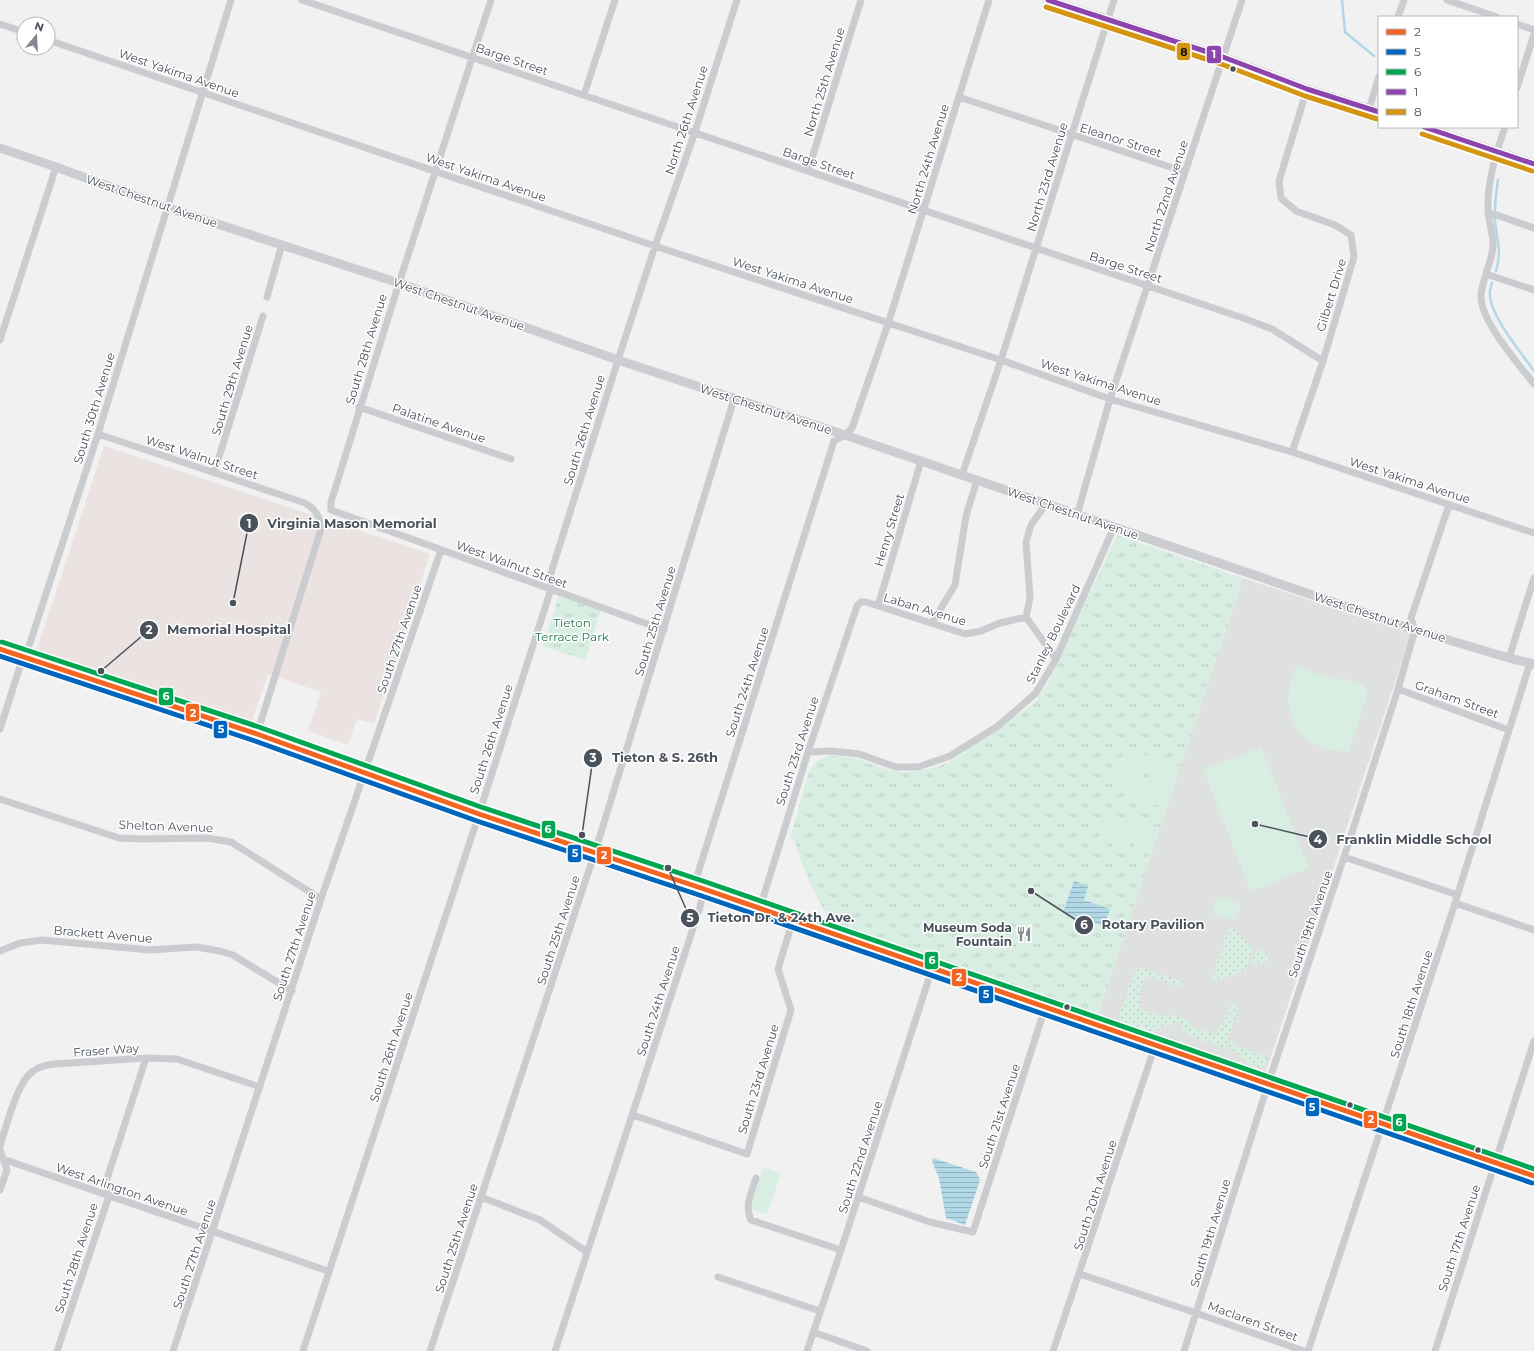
<svg xmlns="http://www.w3.org/2000/svg" width="1534" height="1351" font-family="Montserrat,sans-serif">
	<defs>
		<pattern id="grass-dots" width="8" height="8" patternUnits="userSpaceOnUse"><rect width="8" height="8" fill="#d8eee2"/><path d="M2 2h.1M6 6h.1" fill="none" stroke="#bbcec4" stroke-width="1.8" stroke-linecap="round"/></pattern>
		<pattern id="park-tufts" width="24" height="20" patternUnits="userSpaceOnUse"><rect width="24" height="20" fill="#d8eee2"/><path d="M3 7l-1-3M5 7V3M7 7l1-3M15 17l-1-3M17 17v-4M19 17l1-3" fill="none" stroke="#bbcec4"/></pattern>
		<pattern id="water-rules" width="6" height="5" patternUnits="userSpaceOnUse"><rect width="6" height="5" fill="#b1d8e7"/><path d="M0 2.5h6" fill="none" stroke="#92b2be"/></pattern>
	</defs>
	<rect width="100%" height="100%" fill="#f1f1f1"/>
	<path fill="#dfe0e0" d="M1243,578L1411,634L1265,1074L1098,1015Z"/>
	<path fill="#ebe3e1" d="M104,446L430,554L374,724L357,719L348,745L308,731L321,692L268,674L251,724L36,652Z"/>
	<path fill="url(#grass-dots)" d="M1230,926L1252,946V949L1246,970L1211,983Z
		M1257,949L1270,953L1267,961L1255,965L1252,964Z
		M1136,967L1185,982L1183,987L1145,976L1139,995L1141,996L1138,1008L1169,1018L1170,1014L1190,1021L1189,1026L1216,1035L1220,1024L1224,1025L1231,1002L1236,1003L1238,1009L1225,1048L1188,1036L1182,1028L1183,1023L1176,1022L1150,1033L1117,1022Z
		M1232,1038L1233,1042L1236,1046L1269,1057C1266,1064 1262,1069 1253,1068L1241,1055L1228,1049Z"/>
	<path fill="url(#park-tufts)" d="M1117,535L1243,578L1098,1015L1061,1004L833,925C817,899 803,871 795,842L790,838L808,774C826,735 872,769 901,772C913,773 938,768 949,762C957,757 966,751 974,745C992,732 1011,720 1029,707L1036,701L1048,683Z
		M559,596L601,610L585,660L543,646Z"/>
	<path fill="#d8eee2" d="M1297,667L1340,681L1341,678L1363,685L1368,691L1349,752C1339,751 1330,750 1321,747C1287,734 1281,696 1297,667Z
		M1261,747L1309,868L1251,891L1203,769Z
		M1125,748L1150,756L1136,798L1111,790Z
		M1155,757L1179,766L1165,808L1141,799Z
		M1112,809L1119,811L1117,816L1120,817L1111,844L1108,843L1106,847L1100,845L1101,841L1098,839L1108,813L1111,814Z
		M1129,815L1136,817L1134,822L1137,823L1128,849H1125L1123,853L1116,850L1118,846L1115,845L1125,818L1127,819Z
		M1145,821L1152,823L1151,828L1153,829L1144,855H1141L1140,859L1133,856L1134,852L1132,851L1141,824L1144,825Z
		M1217,896L1241,904L1235,921L1212,913Z
		M763,1167L781,1173L767,1214L750,1209Z"/>
	<path fill="url(#water-rules)" d="M1074,881L1088,886L1084,900L1110,909L1104,926L1063,912Z
		M933,1158L976,1172L980,1180L965,1225L946,1218L939,1178L932,1161Z"/>
	<g fill="none" stroke-linecap="round" stroke-linejoin="round">
		<path stroke="#b1d8e7" stroke-width="2.5" d="M1342,0L1345,32L1374,56
			M1496,271C1502,251 1497,241 1495,221C1494,207 1496,194 1498,180
			M1492,283C1491,287 1489,291 1490,295C1490,315 1522,354 1534,371"/>
		<path stroke="#cbcccf" stroke-width="7" d="M302,0L1243,318L1272,329L1323,361
			M491,0L399,283L331,502V510L664,630
			M1447,0L1497,17
			M1398,17L1404,0
			M0,24L24,32
			M1517,24L1534,30
			M48,40L655,246L1001,360L1110,399L1292,452L1534,533
			M1517,88L1534,34
			M584,95L615,0
			M959,97L1185,172
			M1369,109L1379,76
			M1505,127C1496,154 1487,181 1488,210C1488,220 1494,237 1493,246C1492,262 1482,279 1481,296C1480,321 1519,364 1534,384
			M808,171L861,0
			M1488,212L1534,228
			M1486,274L1534,290
			M267,297L282,244
			M0,340L56,167
			M359,407L511,459
			M98,434L305,503C316,509 320,517 321,529L257,734
			M1292,452L1323,361L1354,257L1351,235L1335,225L1296,211L1281,198L1279,181L1307,89
			M214,473L263,316
			M962,475L1001,360L1114,0
			M1077,515L1110,399L1242,0
			M878,606L921,461
			M1026,617L1030,598L1026,542L1031,525L1046,504
			M932,623L955,585L966,516L977,480
			M1509,658L1534,578
			M1398,689L1509,730
			M0,729L23,657L30,643L98,434L231,0
			M808,752L832,751L859,754L896,767H918L950,756L998,726L1036,693L1056,659L1114,527
			M0,799L119,838L142,839L207,838L231,842L321,899
			M1344,857L1458,895
			M1455,903L1534,930
			M760,908L808,752L857,606L861,602H866L965,634L981,631L1000,623L1026,617L1056,659
			M0,951L20,943L42,940L150,950L196,947L220,951L233,955L292,991
			M633,1115L747,1154L791,1010L778,969L793,920
			M0,1146C6,1128 17,1082 32,1072C39,1066 47,1065 55,1064L146,1058L177,1059L260,1087
			M0,1150L7,1170L0,1190
			M0,1158L328,1271
			M756,1178C752,1191 744,1206 751,1220L841,1250
			M481,1197L540,1220L587,1252
			M858,1197L930,1222L973,1232L1045,1008
			M1080,1274L1196,1313L1304,1351
			M718,1277L820,1311
			M813,1332L867,1351
			M57,1351L109,1196L106,1182L146,1058
			M173,1351L321,899L441,550
			M303,1351L479,814L551,589L550,576L618,360L655,246L695,132L737,0
			M430,1351L595,852L734,399
			M555,1351L700,907L704,889L697,876L834,441L845,435L852,428L888,324L989,0
			M807,1351L841,1250L932,969
			M1053,1351L1155,1046
			M1184,1351L1268,1084L1344,857L1398,689L1415,630L1411,618L1449,505
			M1308,1351L1455,903L1530,663
			M1435,1351L1534,1041"/>
		<path stroke="#cccdd0" stroke-width="9" d="M1048,0L1223,57L1307,89L1379,112
			M1424,127L1534,164
			M0,148L56,167L168,208L399,283L618,360L845,435L1415,630L1509,658L1534,664
			M0,649L257,734L479,814L704,889L1534,1176"/>
		<defs>
			<path id="bus-1" d="M0,649L257,734L479,814L704,889L1534,1176"/>
			<path id="bus-2" d="M0,656L255,741L477,821L702,896L1532,1183"/>
			<path id="bus-3" d="M2,642L259,727L481,807L706,882L1534,1169"/>
			<path id="bus-4" d="M1048,0L1223,57L1307,89L1379,112
				M1424,127L1534,164"/>
			<path id="bus-5" d="M1046,7L1221,64L1305,96L1377,119
				M1422,134L1532,171"/>
		</defs>
		<use href="#bus-1" stroke="#fff" stroke-width="8"/>
		<use href="#bus-2" stroke="#fff" stroke-width="8"/>
		<use href="#bus-3" stroke="#fff" stroke-width="8"/>
		<use href="#bus-4" stroke="#fff" stroke-width="8"/>
		<use href="#bus-5" stroke="#fff" stroke-width="8"/>
		<use href="#bus-1" stroke="#f26522" stroke-width="5"/>
		<use href="#bus-2" stroke="#0065bd" stroke-width="5"/>
		<use href="#bus-3" stroke="#00a651" stroke-width="5"/>
		<use href="#bus-4" stroke="#8e44ad" stroke-width="5"/>
		<use href="#bus-5" stroke="#d49512" stroke-width="5"/>
	</g>
	<defs>
		<symbol id="restaurant-bare" viewBox="-9 -9 18 18"><path d="M-5-6h1v4h1v-4h1v4h1v-4h1v5L-1.5 .5V6h-2V.5L-5-1ZM5-6V6H3V1.5H1.5Q1.5-4 5-6Z" fill="#848a90" stroke="#fff" stroke-width="2.5" paint-order="stroke"/></symbol>
	</defs>
	<g fill-rule="evenodd">
		<use href="#restaurant-bare" x="1013" y="923" width="22" height="22"/>
	</g>
	<g fill="#4a525c" stroke="#fff" stroke-width="1.5">
		<circle cx="1233" cy="69" r="3.5"/>
		<circle cx="1067" cy="1007" r="3.5"/>
		<circle cx="1350" cy="1105" r="3.5"/>
		<circle cx="1478" cy="1150" r="3.5"/>
	</g>
	<g text-anchor="middle" dominant-baseline="central" stroke-width="3" stroke-linejoin="round" paint-order="stroke">
		<g font-size="12" fill="#4a525c" stroke="#fff">
			<text transform="translate(512 59) rotate(19)">Barge Street</text>
			<text transform="translate(179 73) rotate(19)">West Yakima Avenue</text>
			<text transform="translate(824 82) rotate(-73)">North 25th Avenue</text>
			<text transform="translate(686 120) rotate(-72)">North 26th Avenue</text>
			<text transform="translate(1121 140) rotate(18)">Eleanor Street</text>
			<text transform="translate(928 159) rotate(-73)">North 24th Avenue</text>
			<text transform="translate(819 163) rotate(19)">Barge Street</text>
			<text transform="translate(486 177) rotate(19)">West Yakima Avenue</text>
			<text transform="translate(1047 177) rotate(-73)">North 23rd Avenue</text>
			<text transform="translate(1166 196) rotate(-72)">North 22nd Avenue</text>
			<text transform="translate(152 201) rotate(19)">West Chestnut Avenue</text>
			<text transform="translate(1126 267) rotate(18)">Barge Street</text>
			<text transform="translate(793 280) rotate(18)">West Yakima Avenue</text>
			<text transform="translate(1331 295) rotate(-73)">Gilbert Drive</text>
			<text transform="translate(459 304) rotate(19)">West Chestnut Avenue</text>
			<text transform="translate(366 349) rotate(-73)">South 28th Avenue</text>
			<text transform="translate(232 380) rotate(-73)">South 29th Avenue</text>
			<text transform="translate(1101 382) rotate(18)">West Yakima Avenue</text>
			<text transform="translate(94 408) rotate(-73)">South 30th Avenue</text>
			<text transform="translate(766 409) rotate(18)">West Chestnut Avenue</text>
			<text transform="translate(439 423) rotate(19)">Palatine Avenue</text>
			<text transform="translate(584 430) rotate(-73)">South 26th Avenue</text>
			<text transform="translate(202 457) rotate(18)">West Walnut Street</text>
			<text transform="translate(1410 480) rotate(18)">West Yakima Avenue</text>
			<text transform="translate(1073 513) rotate(19)">West Chestnut Avenue</text>
			<text transform="translate(889 530) rotate(-73)">Henry Street</text>
			<text transform="translate(512 564) rotate(20)">West Walnut Street</text>
			<text transform="translate(925 609) rotate(17)">Laban Avenue</text>
			<text transform="translate(1380 617) rotate(18)">West Chestnut Avenue</text>
			<text transform="translate(655 621) rotate(-73)">South 25th Avenue</text>
			<text transform="translate(1053 634) rotate(-64)">Stanley Boulevard</text>
			<text transform="translate(399 639) rotate(-71)">South 27th Avenue</text>
			<text transform="translate(747 682) rotate(-72)">South 24th Avenue</text>
			<text transform="translate(1457 699) rotate(20)">Graham Street</text>
			<text transform="translate(491 739) rotate(-72)">South 26th Avenue</text>
			<text transform="translate(797 751) rotate(-72)">South 23rd Avenue</text>
			<text transform="translate(166 826) rotate(2)">Shelton Avenue</text>
			<text transform="translate(1310 924) rotate(-71)">South 19th Avenue</text>
			<text transform="translate(558 930) rotate(-72)">South 25th Avenue</text>
			<text transform="translate(103 934) rotate(5)">Brackett Avenue</text>
			<text transform="translate(294 946) rotate(-72)">South 27th Avenue</text>
			<text transform="translate(658 1001) rotate(-72)">South 24th Avenue</text>
			<text transform="translate(1411 1004) rotate(-72)">South 18th Avenue</text>
			<text transform="translate(391 1047) rotate(-72)">South 26th Avenue</text>
			<text transform="translate(106 1050) rotate(-4)">Fraser Way</text>
			<text transform="translate(758 1079) rotate(-73)">South 23rd Avenue</text>
			<text transform="translate(999 1116) rotate(-72)">South 21st Avenue</text>
			<text transform="translate(860 1157) rotate(-72)">South 22nd Avenue</text>
			<text transform="translate(122 1189) rotate(19)">West Arlington Avenue</text>
			<text transform="translate(1095 1195) rotate(-72)">South 20th Avenue</text>
			<text transform="translate(1210 1233) rotate(-73)">South 19th Avenue</text>
			<text transform="translate(456 1238) rotate(-72)">South 25th Avenue</text>
			<text transform="translate(1459 1238) rotate(-72)">South 17th Avenue</text>
			<text transform="translate(194 1254) rotate(-72)">South 27th Avenue</text>
			<text transform="translate(76 1258) rotate(-72)">South 28th Avenue</text>
			<text transform="translate(1253 1321) rotate(20)">Maclaren Street</text>
		</g>
		<g font-size="12" fill="#227651" stroke="#fff">
			<text x="572" y="622">Tieton<tspan x="572" dy="14">Terrace Park</tspan></text>
		</g>
		<g font-size="12" font-weight="bold" fill="#4a525c" stroke="#fff" text-anchor="end">
			<text x="1012" y="927">Museum Soda<tspan x="1012" dy="14">Fountain</tspan></text>
		</g>
	</g>
	<path fill="none" stroke="#4a525c" stroke-width="1.5" d="M233 603L249 523M101 671L149 630M582 835L593 758M1255 824L1318 839M668 868L690 918M1031 891L1084 925"/>
	<g fill="#4a525c" stroke="#fff" stroke-width="1.5">
		<circle cx="233" cy="603" r="4"/>
		<circle cx="101" cy="671" r="4"/>
		<circle cx="582" cy="835" r="4"/>
		<circle cx="1255" cy="824" r="4"/>
		<circle cx="668" cy="868" r="4"/>
		<circle cx="1031" cy="891" r="4"/>
		<circle cx="249" cy="523" r="10"/>
		<circle cx="149" cy="630" r="10"/>
		<circle cx="593" cy="758" r="10"/>
		<circle cx="1318" cy="839" r="10"/>
		<circle cx="690" cy="918" r="10"/>
		<circle cx="1084" cy="925" r="10"/>
	</g>
	<g font-size="12" text-anchor="middle" font-weight="bold" fill="#fff">
		<text x="249" y="528">1</text>
		<text x="149" y="634">2</text>
		<text x="593" y="762">3</text>
		<text x="1318" y="844">4</text>
		<text x="690" y="922">5</text>
		<text x="1084" y="929">6</text>
	</g>
	<g font-size="13" text-anchor="middle" font-weight="bold" fill="#4a525c" stroke="#fff" stroke-width="3" stroke-linejoin="round" paint-order="stroke">
		<text x="352" y="528">Virginia Mason Memorial</text>
		<text x="229" y="634">Memorial Hospital</text>
		<text x="665" y="762">Tieton &amp; S. 26th</text>
		<text x="1414" y="844">Franklin Middle School</text>
		<text x="781" y="922">Tieton Dr. &amp; 24th Ave.</text>
		<text x="1153" y="929">Rotary Pavilion</text>
	</g>
	<g stroke="#fff" stroke-width="1.5">
		<rect x="1176" y="42" width="15" height="19" rx="4" fill="#d49512"/>
		<rect x="1206" y="45" width="16" height="19" rx="4" fill="#8e44ad"/>
		<rect x="158" y="687" width="16" height="19" rx="4" fill="#00a651"/>
		<rect x="185" y="703" width="15" height="19" rx="4" fill="#f26522"/>
		<rect x="213" y="720" width="15" height="19" rx="4" fill="#0065bd"/>
		<rect x="541" y="820" width="15" height="19" rx="4" fill="#00a651"/>
		<rect x="567" y="844" width="15" height="19" rx="4" fill="#0065bd"/>
		<rect x="596" y="846" width="16" height="19" rx="4" fill="#f26522"/>
		<rect x="924" y="951" width="15" height="19" rx="4" fill="#00a651"/>
		<rect x="951" y="968" width="16" height="19" rx="4" fill="#f26522"/>
		<rect x="978" y="985" width="16" height="19" rx="4" fill="#0065bd"/>
		<rect x="1305" y="1097" width="15" height="20" rx="4" fill="#0065bd"/>
		<rect x="1363" y="1110" width="15" height="19" rx="4" fill="#f26522"/>
		<rect x="1392" y="1113" width="15" height="19" rx="4" fill="#00a651"/>
	</g>
	<g font-size="11" text-anchor="middle" font-weight="bold" fill="#fff">
		<text x="1214" y="58">1</text>
		<text x="166" y="700">6</text>
		<text x="193" y="717">2</text>
		<text x="221" y="733">5</text>
		<text x="548" y="833">6</text>
		<text x="575" y="857">5</text>
		<text x="604" y="859">2</text>
		<text x="932" y="964">6</text>
		<text x="959" y="981">2</text>
		<text x="986" y="998">5</text>
		<text x="1312" y="1111">5</text>
		<text x="1371" y="1123">2</text>
		<text x="1399" y="1126">6</text>
	</g>
	<g font-size="11" text-anchor="middle" font-weight="bold" fill="#111">
		<text x="1184" y="56">8</text>
	</g>
	<rect x="1378" y="16" width="140" height="112" fill="#ffffff" stroke="#b7babe"/>
	<rect x="1386" y="29" width="20" height="6" fill="#f26522" stroke="#b7babe"/>
	<text x="1414" y="36" font-size="12" fill="#4a525c">2</text>
	<rect x="1386" y="49" width="20" height="6" fill="#0065bd" stroke="#b7babe"/>
	<text x="1414" y="56" font-size="12" fill="#4a525c">5</text>
	<rect x="1386" y="69" width="20" height="6" fill="#00a651" stroke="#b7babe"/>
	<text x="1414" y="76" font-size="12" fill="#4a525c">6</text>
	<rect x="1386" y="89" width="20" height="6" fill="#8e44ad" stroke="#b7babe"/>
	<text x="1414" y="96" font-size="12" fill="#4a525c">1</text>
	<rect x="1386" y="109" width="20" height="6" fill="#d49512" stroke="#b7babe"/>
	<text x="1414" y="116" font-size="12" fill="#4a525c">8</text>
	<g transform="translate(36 36) rotate(18)"><circle r="19" fill="#ffffff" stroke="#b7babe"/>
	<path d="M0-3L7 15L0 10L-7 15Z" fill="#848a90"/>
	<text y="-6" font-size="11" font-weight="bold" text-anchor="middle" fill="#4a525c">N</text>
	</g>
</svg>
